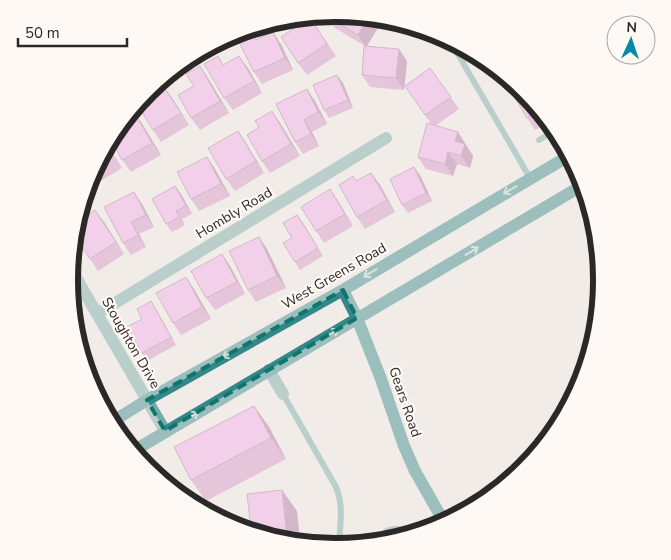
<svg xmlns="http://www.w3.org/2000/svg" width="671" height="560" font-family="'Nunito Sans',sans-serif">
	<rect width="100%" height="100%" fill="#f1ece7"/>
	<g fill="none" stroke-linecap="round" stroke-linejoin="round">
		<path stroke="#78aaab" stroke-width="6" d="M452,44L530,178
			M539,140L551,133
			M283,394L336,487C344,506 340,525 339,545
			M417,530L441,517
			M380,537C387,526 400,529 412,531"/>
		<path stroke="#78aaab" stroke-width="12" d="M71,269L165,431
			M97,314L386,138
			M269,370L283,394"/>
		<path stroke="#35888a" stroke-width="12" d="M343,290L357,318L381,379L404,446L415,471L444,522
			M115,420L147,400L343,290L567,157
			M135,450L583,185"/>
	</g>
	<path fill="#d495ca" d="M336,14L381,23L367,46L407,61L404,90L370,87L362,75L365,46L335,28L327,16Z
		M311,19L336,56L307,75L298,63Z
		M253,35L256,39L281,44L293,70L262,84L254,72Z
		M224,65L248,68L262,93L233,110L224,98Z
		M200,66L208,78L229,113L200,130L191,118L194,86Z
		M430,68L459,109L435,126L458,132L473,156L470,168L457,164L453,176L426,169L418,157L432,125L405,86Z
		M343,83L353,108L329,118L324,110Z
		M164,87L189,125L161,142L153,130Z
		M524,92L545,124L535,130L527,118Z
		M315,101L327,124L312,132L319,146L303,154L295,142L276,104Z
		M272,111L280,123L300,156L270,173L262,161L259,127Z
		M141,122L161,155L131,172L122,160Z
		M238,131L246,143L264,173L235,191L226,179Z
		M110,148L122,168L94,185L89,179L90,178Z
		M207,157L215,169L230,196L199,211L191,199Z
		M371,173L380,185L395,212L365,229L357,217V181Z
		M420,175L432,201L408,213L402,205Z
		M175,186L181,194L192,214L182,219L185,225L172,232L166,224Z
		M338,201L353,226L324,243L316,231Z
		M142,204L154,227L139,234L146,247L131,255L123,243L104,207Z
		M104,222L124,254L98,271L90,259Z
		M303,223L323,256L300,270L295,262L292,238Z
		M259,237L267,249L286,288L256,302L248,290Z
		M222,254L230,266L245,294L215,310L206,298Z
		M194,289L211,319L181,335L173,323Z
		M151,301L156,309L176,345L147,361L142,353V319Z
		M254,406L269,427L286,459L206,501L191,480Z"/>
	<path fill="#ad79a4" d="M367,20L381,23L366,47L358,35Z
		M273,32L281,44L293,70L285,58Z
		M399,49L407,61L404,90L396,78Z
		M239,56L248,68L262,93L254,81Z
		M200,66L208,78L229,113L220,101Z
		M337,75L343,83L353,108L348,100Z
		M164,87L173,99L189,125L181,113Z
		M307,89L315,101L327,124L318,112Z
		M134,111L141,122L161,155L152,143Z
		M272,111L280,123L300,156L291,144Z
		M304,120L312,132L319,146L311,134Z
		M238,131L246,143L264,173L256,161Z
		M458,132L473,156L470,168L461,156L455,141Z
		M448,152L457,164L453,176L445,164Z
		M207,157L215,169L230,196L221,184Z
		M414,167L420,175L432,201L426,193Z
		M371,173L380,185L395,212L387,200Z
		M175,186L181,194L192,214L186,206Z
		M330,189L338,201L353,226L345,214Z
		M134,192L142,204L154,227L146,215Z
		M95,210L104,222L124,254L116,242Z
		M297,215L303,223L323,256L318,248Z
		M131,222L139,234L146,247L138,235Z
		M259,237L267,249L286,288L277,276Z
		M222,254L230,266L245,294L237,282Z
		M186,277L194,289L211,319L202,307Z
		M151,301L156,309L176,345L171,337Z
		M254,406L269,427L286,459L271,438Z
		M282,490L297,511L300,539L287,537Z"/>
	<path fill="#f7adeb" stroke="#ad79a4" d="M336,14L367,20L358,35L327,16Z
		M309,19H311L327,44L298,63L281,37Z
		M273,32L285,58L254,72L239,42L253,35L255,40Z
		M364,46L399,49L396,78L362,75Z
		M218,56L223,65L239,56L254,81L224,98L204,64Z
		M200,66L220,101L191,118L178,95L194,86L186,74Z
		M430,68L451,97L425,115L405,86Z
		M337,75L348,100L324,110L313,85Z
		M503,78L524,92L537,112L527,118Z
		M164,87L181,113L153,130L138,106L141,101Z
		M307,89L318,112L304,120L311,134L295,142L276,104Z
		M272,111L291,144L262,161L247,135L259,127L255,121Z
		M134,112L152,143L122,160L113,143Z
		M427,123L458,132L455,141L465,144L461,156L448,152L445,164L418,157Z
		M238,131L256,161L226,179L208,148Z
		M109,149L113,156L98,165Z
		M207,157L221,184L191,199L177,172Z
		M414,167L426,193L402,205L390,179Z
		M371,173L387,200L357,217L339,185L353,176L356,181Z
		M175,186L186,206L176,211L179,217L166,224L152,199Z
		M330,189L345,214L316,231L301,207Z
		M134,192L146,215L131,222L138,235L123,243L104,207Z
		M95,210L116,242L90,259L77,239L81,219Z
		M297,215L318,248L295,262L283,243L292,238L283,223Z
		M259,237L277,276L248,290L229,251Z
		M222,254L237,282L206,298L191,271Z
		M186,277L202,307L173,323L156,293Z
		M151,301L171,337L142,353L127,327L142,319L137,309Z
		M254,406L271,438L191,480L174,447Z
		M282,490L287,537L251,529L247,494Z"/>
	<defs><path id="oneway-shaft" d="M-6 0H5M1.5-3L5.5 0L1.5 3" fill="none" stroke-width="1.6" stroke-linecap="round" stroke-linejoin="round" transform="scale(1.25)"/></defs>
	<g stroke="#c2d7d5">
		<use href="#oneway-shaft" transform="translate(510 190) rotate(150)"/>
		<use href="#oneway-shaft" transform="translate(472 251) rotate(-31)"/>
		<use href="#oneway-shaft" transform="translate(370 273) rotate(149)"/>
		<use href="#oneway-shaft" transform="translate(332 333) rotate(-30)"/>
		<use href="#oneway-shaft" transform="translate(229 354) rotate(151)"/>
		<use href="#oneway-shaft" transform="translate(192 416) rotate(-30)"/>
	</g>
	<path d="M0 0H671V560H0ZM343,290L357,318L165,431L147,400Z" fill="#f1ece7" fill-opacity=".55" fill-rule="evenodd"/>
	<path fill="none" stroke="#0f766e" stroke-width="4" stroke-dasharray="10 6" stroke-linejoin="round" d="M343,290L357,318L165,431L147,400Z"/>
	<g text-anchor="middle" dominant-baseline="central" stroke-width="4.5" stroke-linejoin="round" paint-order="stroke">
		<g font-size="14" fill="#2b2928" stroke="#fef9f5">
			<text transform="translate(234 213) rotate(-31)">Hombly Road</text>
			<text transform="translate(334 276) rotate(-30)">West Greens Road</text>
			<text transform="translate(131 343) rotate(60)">Stoughton Drive</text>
			<text transform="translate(405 402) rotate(71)">Gears Road</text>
		</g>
	</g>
	<path d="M0 0H671V560H0ZM335 22H336A257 257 0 0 1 593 279V281A257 257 0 0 1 336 538H335A257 257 0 0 1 78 281V279A257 257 0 0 1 335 22Z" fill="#fef9f5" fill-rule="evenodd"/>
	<path fill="none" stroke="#2b2928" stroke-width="6" d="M335 22H336A257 257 0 0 1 593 279V281A257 257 0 0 1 336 538H335A257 257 0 0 1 78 281V279A257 257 0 0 1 335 22Z"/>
	<g transform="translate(631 40) rotate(3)"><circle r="24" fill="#fef9f5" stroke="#aaa6a3"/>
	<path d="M0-4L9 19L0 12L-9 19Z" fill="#008aa9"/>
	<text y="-8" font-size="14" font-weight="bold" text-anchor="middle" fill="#2b2928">N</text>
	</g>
	<path d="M18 38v8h109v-8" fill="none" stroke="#2b2928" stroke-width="2.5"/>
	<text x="25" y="38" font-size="15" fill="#2b2928" stroke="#fef9f5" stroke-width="4" paint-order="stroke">50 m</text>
</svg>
